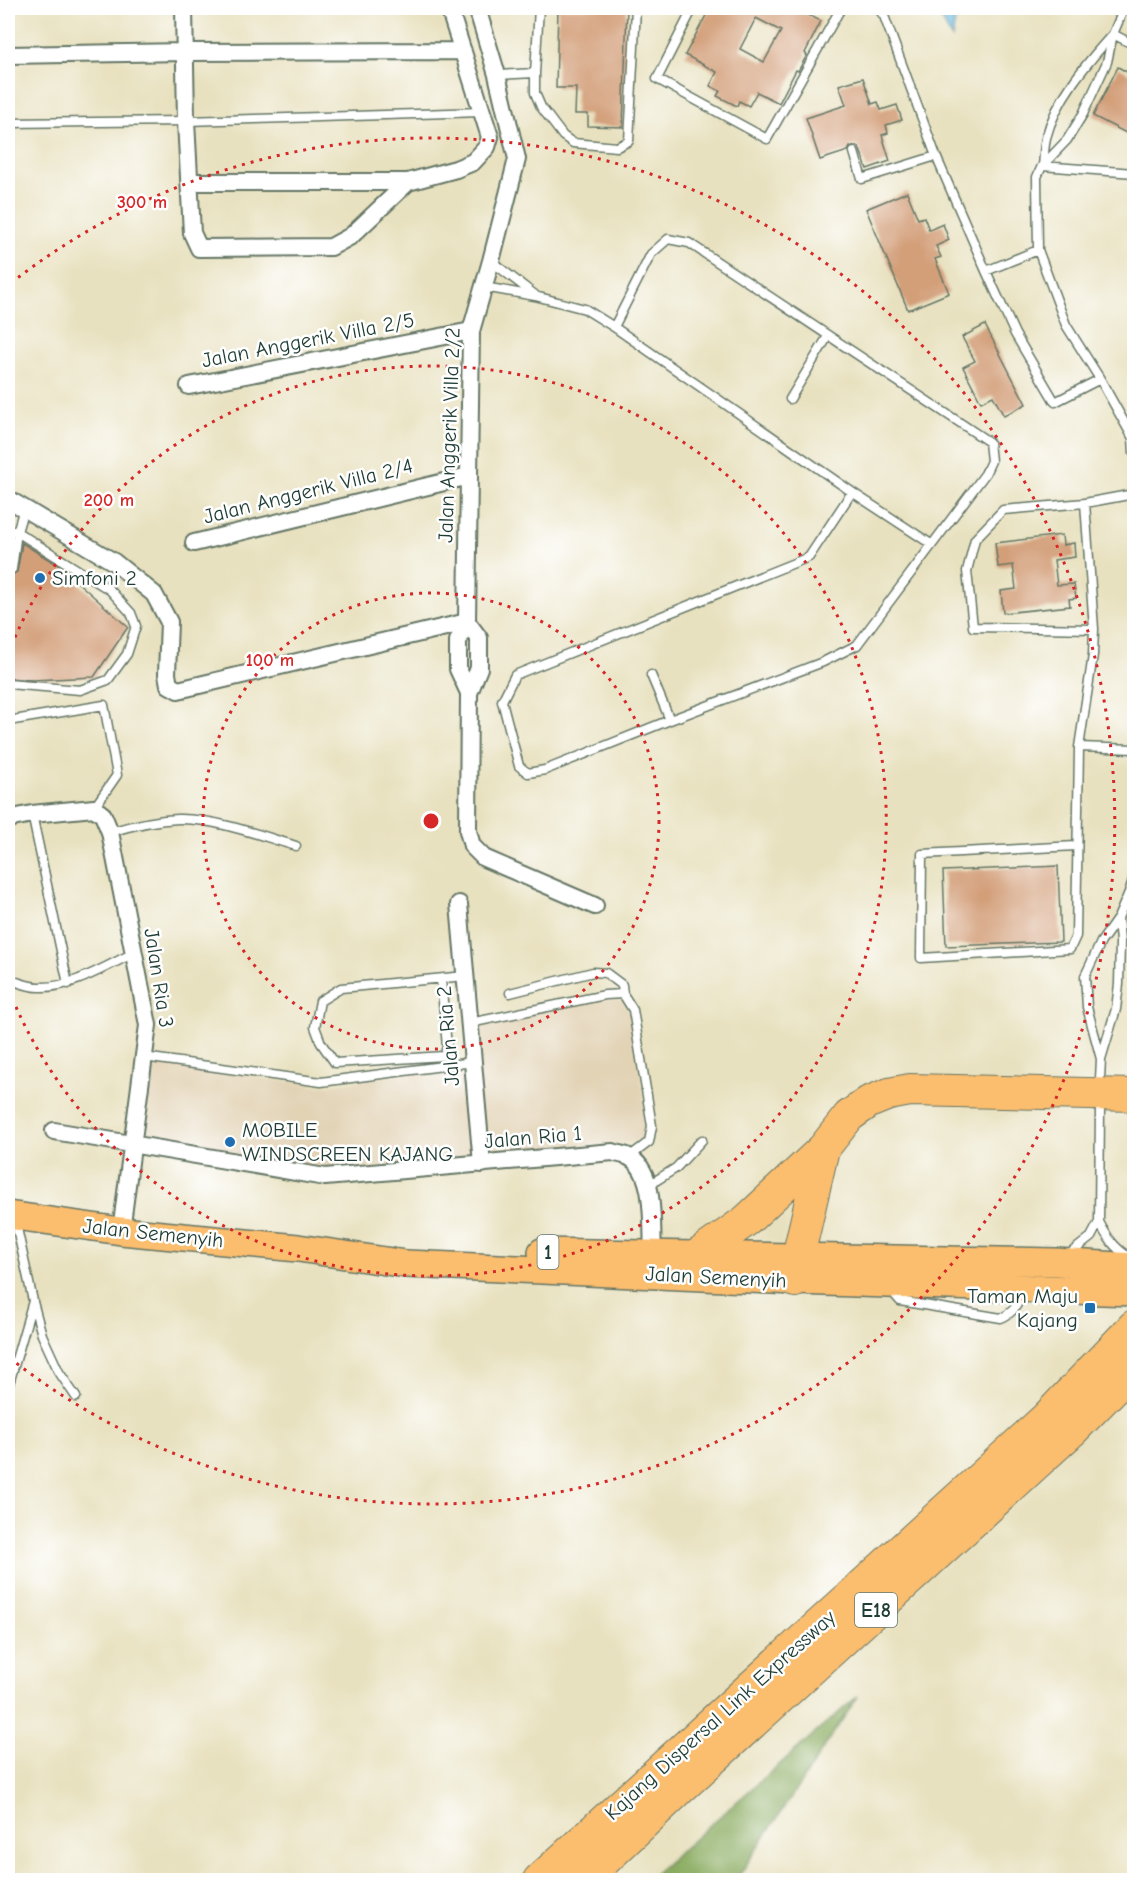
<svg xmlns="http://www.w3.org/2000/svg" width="1142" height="1888" font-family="'Comic Neue',sans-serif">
	<rect width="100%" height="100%" fill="#fff"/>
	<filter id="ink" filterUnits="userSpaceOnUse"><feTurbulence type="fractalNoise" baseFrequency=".0167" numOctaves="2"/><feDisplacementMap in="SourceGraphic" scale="12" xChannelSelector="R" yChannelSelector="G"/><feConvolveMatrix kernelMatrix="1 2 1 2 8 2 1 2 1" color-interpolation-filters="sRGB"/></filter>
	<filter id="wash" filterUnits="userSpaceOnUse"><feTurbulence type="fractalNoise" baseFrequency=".008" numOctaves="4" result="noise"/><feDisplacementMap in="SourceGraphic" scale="24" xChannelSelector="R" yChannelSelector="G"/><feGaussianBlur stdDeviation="1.35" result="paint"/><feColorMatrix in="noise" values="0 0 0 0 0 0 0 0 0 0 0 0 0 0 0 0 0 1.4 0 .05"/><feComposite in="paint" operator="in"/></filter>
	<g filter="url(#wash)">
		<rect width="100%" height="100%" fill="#e8e1bf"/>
		<path fill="#e2d3b5" d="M621,998L630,1012L649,1127L646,1140L487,1158L325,1171L141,1141L151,1062L321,1086L478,1064L476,1025L606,999Z"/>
		<path fill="#8aac60" stroke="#54744a" stroke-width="1.5" d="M858,1696L736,1880H647Z"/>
		<path fill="#5eb2da" stroke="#3e7887" stroke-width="1.5" d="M935,8H957L952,38Z"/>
		<g id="blocks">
			<path fill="#d39f79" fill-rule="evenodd" d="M558,8H627L623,127L588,126V114H575L576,88H556Z
				M710,8H794L821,21L805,53L807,55L798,71L796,70L779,103L757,92L749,106L739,101L737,106L717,96L720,91L710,86L717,72L685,55ZM756,18L781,31L764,62L740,49Z
				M1118,67L1134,76V117L1126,133L1093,116Z
				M863,78L872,104L878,102L881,110L897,105L902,120L886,125L888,133L882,135L890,161L867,169L859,147L855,146L850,147L848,151L820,160L806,118L846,105L839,85Z
				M907,192L918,219L924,217L929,230L943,224L949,240L936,246L941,257L935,259L949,293L908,310L866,209Z
				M985,325L1026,404L1004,416L993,396L981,402L963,367L975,361L962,337Z
				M1062,535L1063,545L1074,543L1075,557L1054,560L1057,585L1074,584L1076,598L1069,599L1070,606L1003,613L1001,591L1016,589L1013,565L998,567L995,543Z
				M22,543L58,565L128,627L94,677L33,680L8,678V573L12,575L17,572Z
				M1058,866L1061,942L946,946L943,871Z"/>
		</g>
	</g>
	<g filter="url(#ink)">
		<use href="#blocks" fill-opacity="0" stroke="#657665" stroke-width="1.5"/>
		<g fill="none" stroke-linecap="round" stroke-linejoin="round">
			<defs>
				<path id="service" d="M693,8L657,79L767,139L841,8
					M878,8L884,16L936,156L986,271L1015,334L1055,402L1100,379
					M1124,8L1113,34L1107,62L1083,114L1067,140L1042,166L1037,177L1038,250L1066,325L1100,379L1133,438L1134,453
					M1113,34L1134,45
					M535,73L539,8
					M497,75L535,73V93L541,107L563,136L573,143L617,147L629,141L636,8
					M8,123L186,121L482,112
					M854,152L862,179L936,156
					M1042,166L1134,173
					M1043,166C1044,157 1044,147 1046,138C1056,99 1086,64 1112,35
					M491,261L535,295
					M986,271L1038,250
					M484,287L535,296L585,309L614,327L852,492L931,544
					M614,327L651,254L668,239L689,243L989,442L991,461L985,474L857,645L823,662L670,720L545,770L528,773L519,766L502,701L515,675L809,557L852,492
					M790,399L828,336
					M1085,503L1134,494
					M8,530L17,532L110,590L131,613L136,626L127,654L108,680L80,690L8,684
					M12,569L17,532L24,508
					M651,675L670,720
					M8,721L104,705L117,775L94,808
					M1079,747L1093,655L1094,629L1085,503L1003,510L975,539L967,571L973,627L1094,629
					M32,814L68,984
					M110,832C133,825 154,820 178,819C214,818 262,836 296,846
					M1076,846L922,854L921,958L1070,949L1076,936L1079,747L1134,749
					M8,979C17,982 28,987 39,987C70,989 106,966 134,953
					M441,979L447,1047L444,1056L335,1063L321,1043L315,1027L320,1001L341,988L465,976
					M510,993L593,972L606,973L622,985L623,994
					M470,1023L605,995L623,994L633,1010L652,1126L649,1142L629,1157
					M144,1057L321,1082L473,1062
					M1101,1059L1087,1007L1085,976L1101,942L1118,918L1130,890L1134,876
					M1100,1079L1101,1059L1116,1009L1119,984L1120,942L1118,918
					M649,1185L676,1168L702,1140
					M1099,1222C1107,1237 1114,1248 1129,1257
					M1067,1256L1091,1237L1099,1222L1100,1108
					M893,1291L894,1294L900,1301L1001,1318C1013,1313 1017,1306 1022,1294
					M33,1302L42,1335L59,1372L76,1397
					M8,1387L33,1301L15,1219"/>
				<path id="minor" d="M184,8L186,121L192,233L199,248L331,247L351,236L408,182L456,169L473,162L487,147L490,137L449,8
					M8,55L185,52L463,51
					M189,182H408
					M189,386L471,331
					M8,499L114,562L154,594L169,622L167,674L169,685L178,690L467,622
					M194,543L469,476
					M467,622L479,638V668L469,693L468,831L472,846L484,858L595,906
					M469,693L458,669V641L467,622L471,331L491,261L517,159L497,75L477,8
					M8,819L32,814L94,808L103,815L110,832L148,1025L121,1231
					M459,904L482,1164
					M54,1131L325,1177L613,1152C617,1154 622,1154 627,1156C657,1169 651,1226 653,1253"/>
				<path id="primary" d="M8,1215L121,1231L298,1248L406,1264L795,1281L1134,1292
					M542,1252L1056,1262L1134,1267"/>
				<path id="motorway" d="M698,1255L747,1220L823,1149L849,1116L869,1102L889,1094L910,1090L1134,1095
					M795,1281L798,1257L823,1149
					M539,1880L1046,1418L1134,1326
					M584,1880L680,1789L1072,1431L1134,1368"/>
			</defs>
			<use href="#service" stroke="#657665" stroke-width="11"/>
			<use href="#minor" stroke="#657665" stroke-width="20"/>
			<use href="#primary" stroke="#657665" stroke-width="30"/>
			<use href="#motorway" stroke="#657665" stroke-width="34"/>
			<use href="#service" stroke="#fff" stroke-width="8"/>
			<use href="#minor" stroke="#fff" stroke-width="16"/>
			<use href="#primary" stroke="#fbbd6e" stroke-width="27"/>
			<use href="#motorway" stroke="#fbbd6e" stroke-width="32"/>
		</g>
	</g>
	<g fill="none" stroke="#d62828" stroke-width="3" stroke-dasharray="3 6">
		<circle cx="431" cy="821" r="228"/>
		<path d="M8 654A455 455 0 1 1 8 988"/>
		<path d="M11 283A683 683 0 1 1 11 1359"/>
	</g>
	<g fill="#1f6fb2" stroke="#fff" stroke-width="2">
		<circle cx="40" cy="578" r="6"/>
		<circle cx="230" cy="1142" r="6"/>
		<rect x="1084" y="1302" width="12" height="12" rx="3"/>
	</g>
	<g text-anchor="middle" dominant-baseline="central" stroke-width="5" stroke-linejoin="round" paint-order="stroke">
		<g fill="#fff" stroke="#627771" stroke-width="1.5">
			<rect x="537.5" y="1235" width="21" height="34" rx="4.5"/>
			<rect x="855" y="1593" width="42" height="34" rx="4.5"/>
		</g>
		<g font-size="20" font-weight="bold" fill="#1f3d34">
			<text x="548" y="1252">1</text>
			<text x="876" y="1610">E18</text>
		</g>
		<g font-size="21" fill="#1f3d34" stroke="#fff">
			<text transform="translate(308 340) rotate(-11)">Jalan Anggerik Villa 2/5</text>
			<text transform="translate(449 435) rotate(-88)">Jalan Anggerik Villa 2/2</text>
			<text transform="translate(308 491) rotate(-14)">Jalan Anggerik Villa 2/4</text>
			<text transform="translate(159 978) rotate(81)">Jalan Ria 3</text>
			<text transform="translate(448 1036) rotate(-95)">Jalan Ria 2</text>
			<text transform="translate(533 1137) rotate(-5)">Jalan Ria 1</text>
			<text transform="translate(153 1233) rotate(6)">Jalan Semenyih</text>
			<text transform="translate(716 1277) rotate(3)">Jalan Semenyih</text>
			<text transform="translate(720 1715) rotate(-42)">Kajang Dispersal Link Expressway</text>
		</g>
		<g font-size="21" fill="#1f3d34" stroke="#fff" text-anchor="start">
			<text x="52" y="578">Simfoni 2</text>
			<text x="242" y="1130">MOBILE<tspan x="242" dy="24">WINDSCREEN KAJANG</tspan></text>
			<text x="1078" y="1296" text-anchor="end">Taman Maju<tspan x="1078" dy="24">Kajang</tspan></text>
		</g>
	</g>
	<circle cx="431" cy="821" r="9" fill="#d62828" stroke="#fff" stroke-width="3"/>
	<g font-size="18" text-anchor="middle" font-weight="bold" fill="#d62828" stroke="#fff" stroke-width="5" stroke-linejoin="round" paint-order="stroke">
		<text x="142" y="208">300 m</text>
		<text x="109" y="506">200 m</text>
		<text x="270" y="666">100 m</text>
	</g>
	<rect width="1142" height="1888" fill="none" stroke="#fff" stroke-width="30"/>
</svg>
